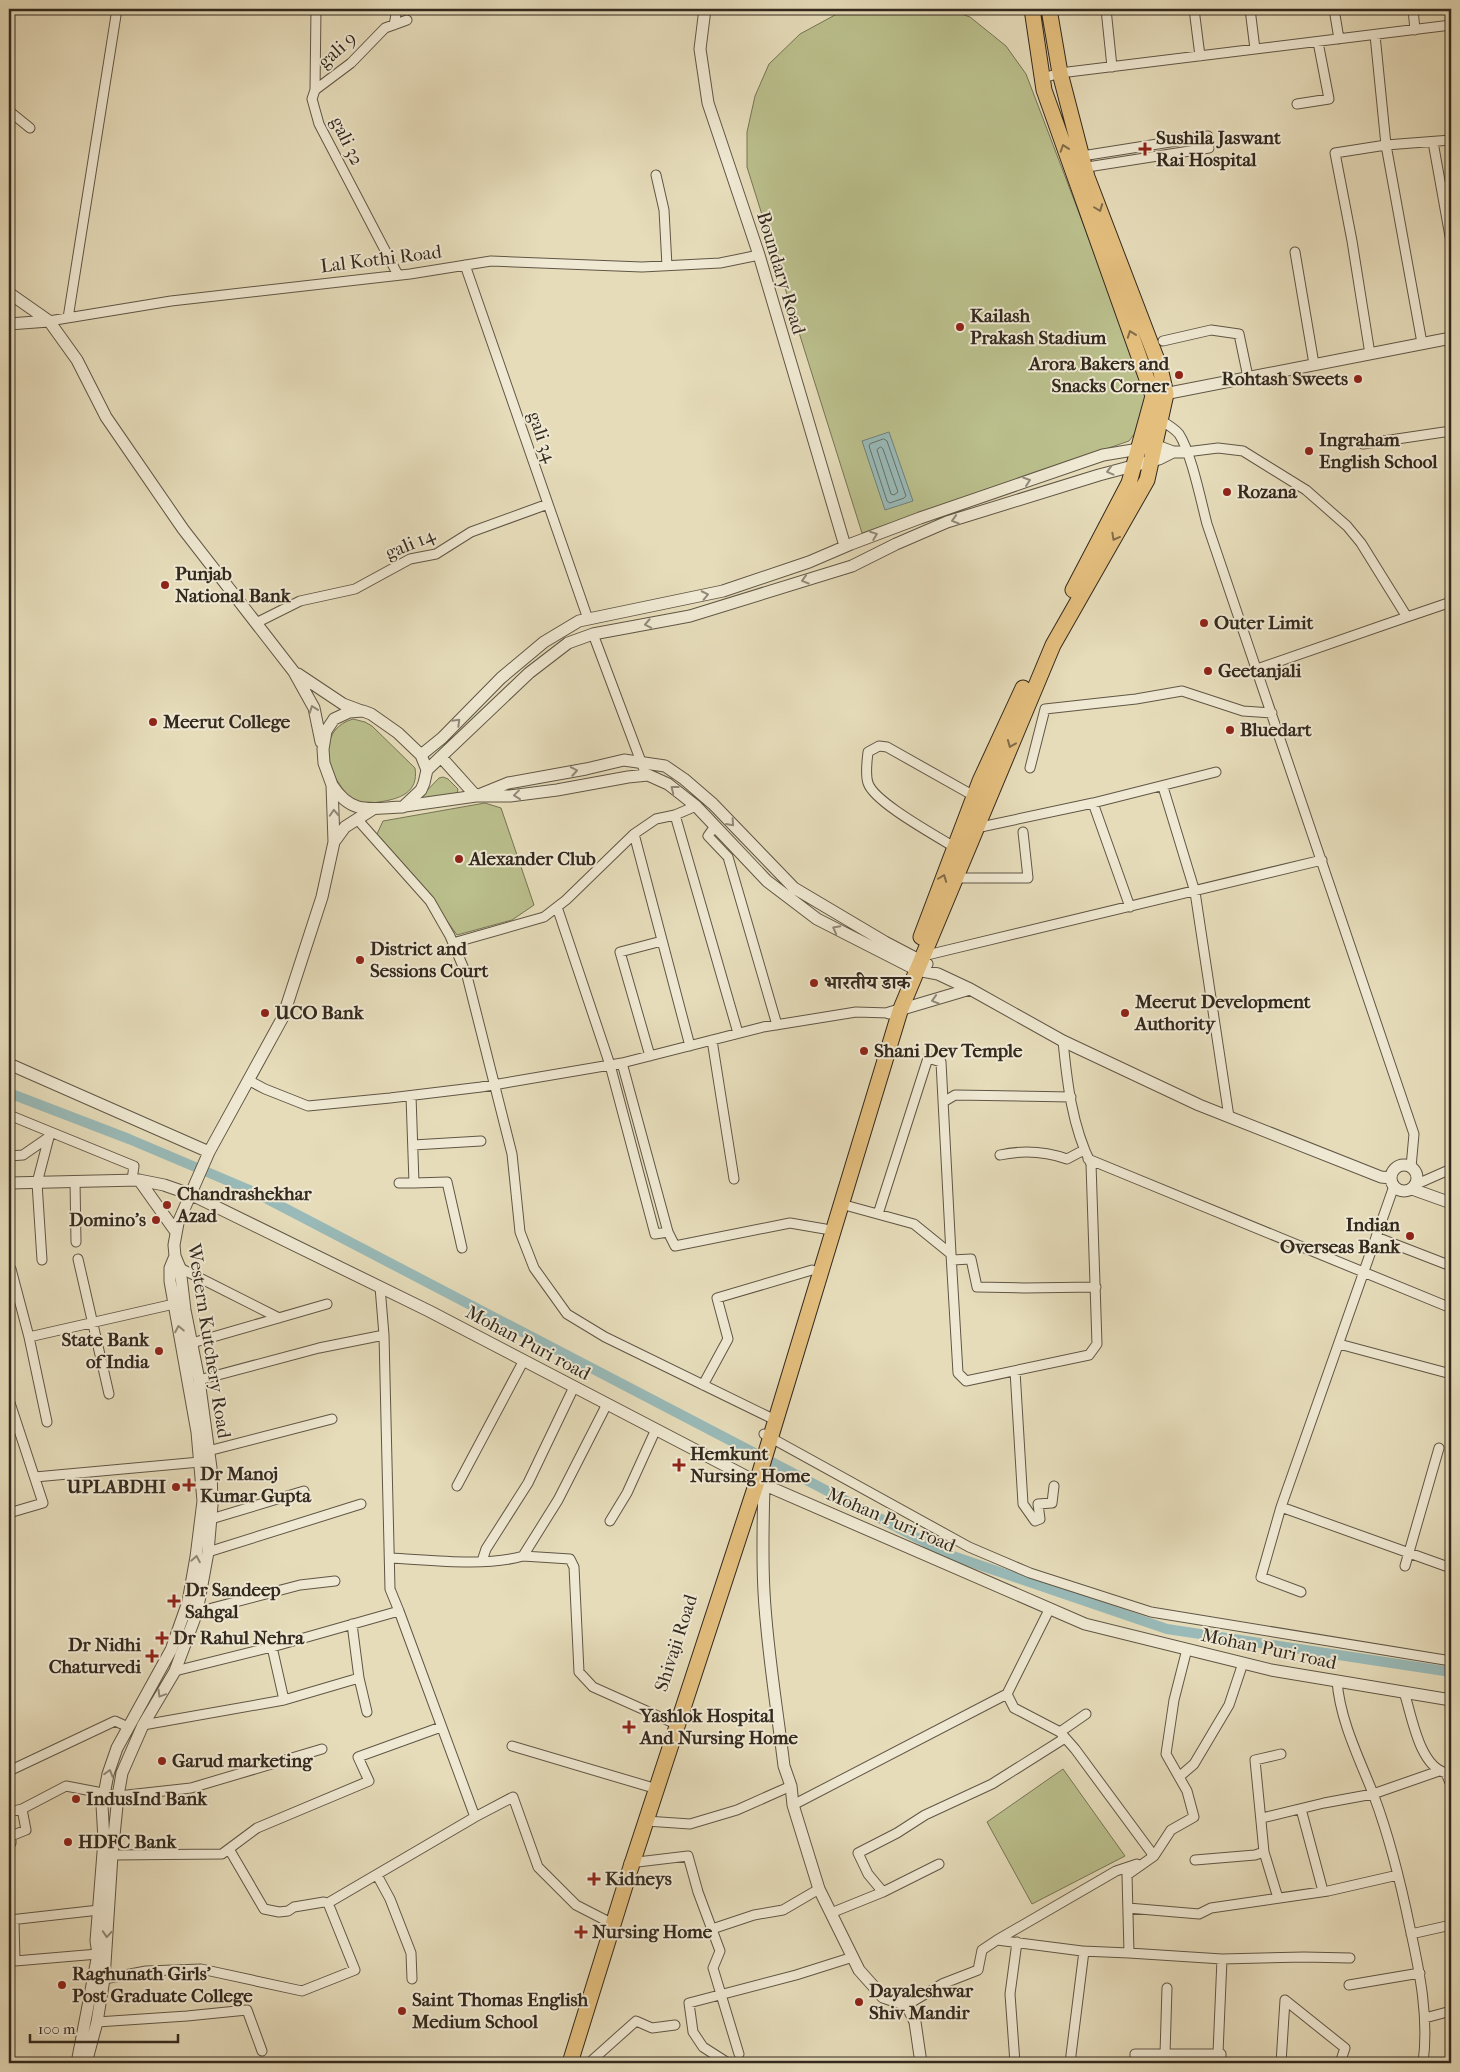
<svg xmlns="http://www.w3.org/2000/svg" width="1460" height="2072" font-family="'IM FELL French Canon','Noto Serif Devanagari',serif">
	<rect width="100%" height="100%" fill="#e6dcba"/>
	<filter id="stains"><feTurbulence type="fractalNoise" baseFrequency=".004" numOctaves="4"/><feColorMatrix values="0 0 0 0 .2 0 0 0 0 .09 0 0 0 0 .02 0 0 0 .5 -.17"/></filter>
	<radialGradient id="worn" r=".72"><stop offset=".6" stop-color="#630" stop-opacity="0"/><stop offset="1" stop-color="#630" stop-opacity=".3"/></radialGradient>
	<path fill="#babf8c" stroke="#767455" d="M855,9H948L970,17L1006,46L1026,74L1147,391V417L1129,441L862,533L747,167V132L755,96L769,64L800,34L835,15Z
		M353,719L365,722L372,726L415,768C419,793 399,799 379,802C372,803 362,805 356,802C349,799 344,791 340,785C324,763 321,728 353,719Z
		M443,777L448,779L458,789L457,794L415,803L439,778Z
		M485,803L501,808L534,905L512,920L457,935L421,884L377,834L383,821Z
		M1063,1769L1125,1856L1032,1904L987,1822Z"/>
	<path fill="#99bab8" stroke="#70807a" d="M889,432L913,501L885,510L862,441Z"/>
	<g fill="none" stroke-linecap="round" stroke-linejoin="round">
		<path stroke="#66726b" stroke-width="1" d="M884,439L887,441L906,496L904,498L890,503L887,501L869,446L870,444Z
			M881,447L883,449L898,492L894,495L891,494L877,450Z"/>
		<path stroke="#99bab8" stroke-width="10" d="M9,1093L129,1139L252,1191L950,1555L1167,1629L1451,1672"/>
		<defs>
			<path id="minor" d="M316,9L315,90L312,99L319,124L398,275
				M1106,9L1112,67
				M1194,9L1200,56
				M1250,9L1255,49
				M1334,9L1339,39
				M1413,9L1415,30
				M394,25L397,9
				M1375,35L1386,145L1422,343
				M1043,78L1060,73L1451,25
				M315,90L351,63L385,28L407,20
				M1297,104L1329,99L1318,42
				M9,111L30,128
				M1433,142L1451,242
				M1081,168L1209,148L1208,136L1082,156
				M656,175L664,210L667,266
				M1295,252L1314,364
				M465,265L588,619
				M68,318L117,9
				M49,321L171,301L410,274L491,261L642,267L720,263L759,255
				M1163,341L1211,330L1239,334L1248,377
				M1370,354L1352,241L1335,153L1386,145L1451,140
				M1160,420C1167,424 1174,428 1179,434C1191,452 1201,501 1207,524L1414,1134L1411,1167
				M1363,444L1451,431
				M1186,452L1218,448L1243,451L1306,490L1347,526L1361,543L1407,617L1451,602
				M256,623L300,601L355,589L410,559L436,554L471,532L548,504
				M593,634L646,775
				M1257,669L1407,617
				M1030,768L1045,709L1136,699L1182,691L1243,711L1272,713
				M1163,787L1195,892L1229,1117
				M1093,803L1130,907
				M675,815L738,1033
				M357,819L430,901L450,936L467,976L512,1154L520,1232L534,1268L567,1314L605,1337L769,1417
				M715,826L708,836L728,857L777,1025
				M976,828L1093,803L1216,772
				M634,834L690,1046
				M954,847C935,835 874,802 868,783C865,774 867,762 868,752L879,746L887,747L974,796
				M955,878H1028L1023,832
				M557,907L610,1065L655,1234L668,1232L622,1063
				M453,943L544,917L566,900L634,834L656,819L675,815L696,806
				M923,956L1322,860
				M712,1040L734,1179
				M650,1056L620,952L662,941
				M248,1080L265,1089L308,1106L390,1098L481,1087L622,1063L763,1027L856,1012L889,1013
				M945,1101L955,1095L1071,1097
				M9,1115L134,1166L132,1180
				M413,1145L481,1141
				M1000,1155C1023,1150 1044,1151 1067,1159L1084,1150
				M9,1156L23,1155L49,1137
				M1088,1159L1451,1308
				M75,1181L76,1242
				M399,1183H414L411,1096
				M414,1183L447,1182L462,1248
				M1417,1184L1451,1169
				M1394,1186L1281,1507L1451,1568
				M841,1204L914,1224L951,1254L958,1373L966,1381L1089,1355L1097,1344L1091,1164C1072,1126 1067,1082 1063,1041
				M878,1214L928,1058L941,1062L951,1254
				M668,1232L675,1246L790,1223L825,1229
				M1376,1237L1451,1266
				M78,1259L109,1394
				M42,1260L37,1183L49,1137
				M952,1260L971,1259L977,1287L1024,1288L1096,1287
				M180,1268L279,1318
				M11,1269L29,1337L47,1422
				M380,1287L384,1335L390,1589L399,1611
				M29,1337L174,1304
				M192,1343L327,1304
				M1339,1344L1451,1374
				M1015,1371L1023,1504L1035,1521L1040,1519L1038,1504L1052,1503L1054,1486
				M199,1380L319,1348L384,1335
				M703,1385L728,1339L717,1298L812,1270
				M9,1400L43,1503L9,1513
				M764,1434L969,1547L1030,1573L1151,1612L1451,1661
				M208,1451L332,1419
				M35,1477L200,1462
				M457,1486L524,1360
				M1281,1507L1261,1577L1301,1592
				M211,1519L304,1491
				M610,1521L627,1493L656,1429
				M208,1552L361,1504
				M523,1556L570,1559L574,1567L579,1672L593,1687L678,1725
				M390,1558C430,1560 485,1567 523,1556L558,1500L607,1404
				M482,1561L486,1549L528,1483L574,1387
				M1405,1566L1439,1448
				M197,1612L300,1585L335,1581
				M352,1624L359,1678L367,1712
				M175,1671L272,1647L399,1611L475,1817
				M1337,1681C1340,1721 1360,1760 1374,1796C1390,1839 1401,1884 1410,1928C1420,1973 1429,2018 1423,2063
				M1404,1692C1412,1716 1419,1766 1446,1773L1451,1785
				M284,1700L359,1678
				M143,1725L284,1700L272,1647
				M1060,1732L1086,1714
				M512,1746L657,1789
				M9,1771L115,1721L128,1727
				M1179,1777L1194,1764L1229,1705L1243,1663
				M793,1805L1007,1694L1050,1608
				M1301,1809L1323,1891
				M9,1812L22,1809
				M1262,1818L1324,1803L1373,1794L1439,1771
				M646,1821L690,1824L737,1810L791,1786
				M9,1844L11,1843V1836L26,1830L22,1809L66,1786L118,1796L191,1788L322,1749
				M229,1849L264,1909L279,1912L288,1911L294,1907L324,1902L328,1903
				M112,1855L222,1854L257,1828L369,1781L358,1757L441,1727
				M1151,1857L1154,1856L1171,1830L1194,1817L1187,1791L1166,1754L1174,1700L1187,1649
				M1195,1860L1255,1855L1264,1852
				M629,1863L688,1856L698,1892L720,1951L713,1968L739,2054
				M377,1875L390,1899L411,1953L412,1979
				M883,1892L939,1864
				M1278,1898L1264,1852L1255,1760L1281,1754
				M1128,1908L1199,1914L1211,1908L1328,1891L1398,1875
				M831,1913L883,1892L868,1874L858,1853L897,1833L925,1815L992,1784L1065,1738
				M10,1920L99,1910
				M14,1920L15,1961L98,1954
				M712,1929L754,1915L783,1910L819,1889
				M1411,1934L1451,1925
				M997,1940L1116,1871L1137,1864
				M1129,1953L1222,1959L1304,1957L1350,1958
				M104,1979L146,1971L201,1969L302,1991L355,1970L328,1903L475,1817L513,1797L538,1867L576,1905L613,1924
				M1349,1985L1420,1973
				M1285,2000L1345,2048L1340,2063
				M907,2005L942,1984L978,1970L982,1950L997,1940L1082,1951L1129,1953L1127,1875L1154,1856L1075,1749L1060,1732L1014,1708L1007,1694
				M1425,2018L1451,2011
				M97,2022L187,2016L247,2010L262,2051
				M1165,2054L1167,1988
				M1221,2054L1218,2053L1222,1959
				M589,2063L636,2021L652,2028L675,2025
				M728,2063L703,2047L693,2032L689,2003L796,1975L853,1957
				M1015,2063L1010,1994L1017,1942
				M1070,2063L1084,1951
				M1135,2063V2054H1221V2063
				M1281,2063L1285,2000"/>
			<path id="tertiary" d="M705,9L700,49L708,103L759,255L845,546
				M9,293L49,321L77,360L106,417L183,529L294,672L314,708L321,742
				M9,324L49,321
				M1159,395L1451,338
				M298,674L343,704L359,710
				M421,755L442,738L501,678L544,642L579,621L723,591L809,562L851,544L920,518L1103,455L1157,446L1173,452H1186
				M441,757L476,796L508,783L586,769L624,760L665,766L684,779L713,804L794,888L885,942L927,964
				M427,770L529,673L568,643L593,634L690,616L852,566L896,544L947,522L1099,475L1159,459L1173,452
				M405,806L476,796H510L557,790L628,777L648,775L668,784L696,806L767,881L817,919L917,970L938,974L970,989L1063,1041L1199,1105L1381,1177L1391,1178
				M334,842L345,827L373,809
				M889,1013L970,989
				M9,1064L209,1152
				M1391 1178a13 13 0 1 1 26 0a13 13 0 1 1-26 0Z
				M139,1180L176,1232
				M9,1183L139,1180L164,1185L190,1194L429,1311L751,1479L1085,1624L1271,1670L1451,1700
				M1412,1189L1451,1203
				M764,1485C763,1520 762,1556 764,1592C767,1650 777,1708 784,1766L791,1786L793,1805L819,1889L859,1970L883,1997L907,2005L915,2022L921,2063
				M77,2063L98,1954L96,1941L104,1840L102,1805L108,1774L117,1748L171,1650L188,1602L196,1557L203,1501L197,1432L170,1281V1268L175,1256
				M86,2063L97,2022L104,1979L112,1855L118,1796L122,1773L143,1725L175,1671L197,1612L208,1552L212,1505L211,1468L199,1380L185,1310L180,1268L175,1256L174,1245L178,1223L209,1152L283,1017L322,897L334,842L332,785L324,763L323,749L326,731L334,719L349,712L363,711L371,714L398,733L421,755L427,770L424,783L421,790L403,807C371,808 352,816 332,785"/>
			<path id="primary" d="M1032,9L1044,90L1153,396L1129,483L1073,590
				M921,937L980,781L1023,688
				M570,2063L629,1873L757,1482L900,1011L1053,645L1147,480L1166,394L1160,368L1087,177L1060,73L1049,9"/>
		</defs>
		<use href="#minor" stroke="#605645" stroke-width="11"/>
		<use href="#tertiary" stroke="#605645" stroke-width="13"/>
		<use href="#primary" stroke="#33291e" stroke-width="17"/>
		<use href="#minor" stroke="#efe8d2" stroke-width="9"/>
		<use href="#tertiary" stroke="#efe8d2" stroke-width="11"/>
		<use href="#primary" stroke="#e3be7d" stroke-width="15"/>
	</g>
	<defs><path id="oneway-chevron" d="M-2-3.5L2.5 0L-2 3.5" fill="none" stroke-width="1.6" stroke-linecap="round" stroke-linejoin="round" transform="scale(1.25)"/></defs>
	<g stroke="#826c49">
		<use href="#oneway-chevron" transform="translate(1064 148) rotate(-109)"/>
		<use href="#oneway-chevron" transform="translate(1099 208) rotate(69)"/>
		<use href="#oneway-chevron" transform="translate(1131 334) rotate(-110)"/>
		<use href="#oneway-chevron" transform="translate(1115 537) rotate(119)"/>
		<use href="#oneway-chevron" transform="translate(1011 744) rotate(112)"/>
		<use href="#oneway-chevron" transform="translate(943 878) rotate(-69)"/>
	</g>
	<g stroke="#918878">
		<use href="#oneway-chevron" transform="translate(1110 471) rotate(165)"/>
		<use href="#oneway-chevron" transform="translate(1027 481) rotate(-19)"/>
		<use href="#oneway-chevron" transform="translate(955 520) rotate(163)"/>
		<use href="#oneway-chevron" transform="translate(874 535) rotate(-21)"/>
		<use href="#oneway-chevron" transform="translate(805 580) rotate(163)"/>
		<use href="#oneway-chevron" transform="translate(705 595) rotate(-12)"/>
		<use href="#oneway-chevron" transform="translate(648 624) rotate(169)"/>
		<use href="#oneway-chevron" transform="translate(313 709) rotate(-110)"/>
		<use href="#oneway-chevron" transform="translate(457 722) rotate(-45)"/>
		<use href="#oneway-chevron" transform="translate(574 771) rotate(-10)"/>
		<use href="#oneway-chevron" transform="translate(674 789) rotate(-142)"/>
		<use href="#oneway-chevron" transform="translate(517 795) rotate(173)"/>
		<use href="#oneway-chevron" transform="translate(334 813) rotate(-93)"/>
		<use href="#oneway-chevron" transform="translate(731 823) rotate(48)"/>
		<use href="#oneway-chevron" transform="translate(836 929) rotate(-152)"/>
		<use href="#oneway-chevron" transform="translate(935 1000) rotate(163)"/>
		<use href="#oneway-chevron" transform="translate(179 1329) rotate(-101)"/>
		<use href="#oneway-chevron" transform="translate(196 1559) rotate(-80)"/>
		<use href="#oneway-chevron" transform="translate(161 1694) rotate(121)"/>
		<use href="#oneway-chevron" transform="translate(109 1773) rotate(-74)"/>
		<use href="#oneway-chevron" transform="translate(107 1934) rotate(94)"/>
	</g>
	<g fill="#8f2418" stroke="#efe8d2" stroke-width="2">
		<path d="M1142.5 141.5h5v5h5v5h-5v5h-5v-5h-5v-5h5z"/>
		<circle cx="960" cy="327" r="5"/>
		<circle cx="1179" cy="375" r="5"/>
		<circle cx="1358" cy="379" r="5"/>
		<circle cx="1309" cy="451" r="5"/>
		<circle cx="1227" cy="492" r="5"/>
		<circle cx="165" cy="585" r="5"/>
		<circle cx="1204" cy="623" r="5"/>
		<circle cx="1208" cy="671" r="5"/>
		<circle cx="153" cy="722" r="5"/>
		<circle cx="1230" cy="730" r="5"/>
		<circle cx="459" cy="859" r="5"/>
		<circle cx="360" cy="960" r="5"/>
		<circle cx="814" cy="983" r="5"/>
		<circle cx="265" cy="1013" r="5"/>
		<circle cx="1125" cy="1013" r="5"/>
		<circle cx="864" cy="1051" r="5"/>
		<circle cx="167" cy="1205" r="5"/>
		<circle cx="156" cy="1220" r="5"/>
		<circle cx="1410" cy="1236" r="5"/>
		<circle cx="159" cy="1351" r="5"/>
		<path d="M676.5 1457.5h5v5h5v5h-5v5h-5v-5h-5v-5h5z"/>
		<path d="M186.5 1477.5h5v5h5v5h-5v5h-5v-5h-5v-5h5z"/>
		<circle cx="176" cy="1487" r="5"/>
		<path d="M171.5 1593.5h5v5h5v5h-5v5h-5v-5h-5v-5h5z"/>
		<path d="M159.5 1630.5h5v5h5v5h-5v5h-5v-5h-5v-5h5z"/>
		<path d="M149.5 1648.5h5v5h5v5h-5v5h-5v-5h-5v-5h5z"/>
		<path d="M626.5 1719.5h5v5h5v5h-5v5h-5v-5h-5v-5h5z"/>
		<circle cx="162" cy="1761" r="5"/>
		<circle cx="76" cy="1799" r="5"/>
		<circle cx="68" cy="1842" r="5"/>
		<path d="M591.5 1871.5h5v5h5v5h-5v5h-5v-5h-5v-5h5z"/>
		<path d="M578.5 1924.5h5v5h5v5h-5v5h-5v-5h-5v-5h5z"/>
		<circle cx="62" cy="1985" r="5"/>
		<circle cx="859" cy="2002" r="5"/>
		<circle cx="402" cy="2011" r="5"/>
	</g>
	<g text-anchor="middle" dominant-baseline="central" stroke-width="4" stroke-linejoin="round" paint-order="stroke">
		<g font-size="19" fill="#33291e" stroke="#efe8d2">
			<text transform="translate(337 50) rotate(-42)">gali 9</text>
			<text transform="translate(347 141) rotate(64)">gali 32</text>
			<text transform="translate(381 259) rotate(-7)">Lal Kothi Road</text>
			<text transform="translate(781 273) rotate(73)">Boundary Road</text>
			<text transform="translate(542 437) rotate(71)">gali 34</text>
			<text transform="translate(410 544) rotate(-23)">gali 14</text>
			<text transform="translate(209 1341) rotate(81)">Western Kutchery Road</text>
			<text transform="translate(528 1343) rotate(28)">Mohan Puri road</text>
			<text transform="translate(891 1520) rotate(23)">Mohan Puri road</text>
			<text transform="translate(676 1643) rotate(-72)">Shivaji Road</text>
			<text transform="translate(1269 1649) rotate(12)">Mohan Puri road</text>
		</g>
		<g font-size="19" font-weight="bold" fill="#33291e" stroke="#efe8d2" text-anchor="start">
			<text x="1156" y="138">Sushila Jaswant<tspan x="1156" dy="22">Rai Hospital</tspan></text>
			<text x="970" y="316">Kailash<tspan x="970" dy="22">Prakash Stadium</tspan></text>
			<text x="1169" y="364" text-anchor="end">Arora Bakers and<tspan x="1169" dy="22">Snacks Corner</tspan></text>
			<text x="1348" y="379" text-anchor="end">Rohtash Sweets</text>
			<text x="1319" y="440">Ingraham<tspan x="1319" dy="22">English School</tspan></text>
			<text x="1237" y="492">Rozana</text>
			<text x="175" y="574">Punjab<tspan x="175" dy="22">National Bank</tspan></text>
			<text x="1214" y="623">Outer Limit</text>
			<text x="1218" y="671">Geetanjali</text>
			<text x="163" y="722">Meerut College</text>
			<text x="1240" y="730">Bluedart</text>
			<text x="469" y="859">Alexander Club</text>
			<text x="370" y="949">District and<tspan x="370" dy="22">Sessions Court</tspan></text>
			<text x="824" y="983">भारतीय डाक</text>
			<text x="1135" y="1002">Meerut Development<tspan x="1135" dy="22">Authority</tspan></text>
			<text x="275" y="1013">UCO Bank</text>
			<text x="874" y="1051">Shani Dev Temple</text>
			<text x="177" y="1194">Chandrashekhar<tspan x="177" dy="22">Azad</tspan></text>
			<text x="146" y="1220" text-anchor="end">Domino's</text>
			<text x="1400" y="1225" text-anchor="end">Indian<tspan x="1400" dy="22">Overseas Bank</tspan></text>
			<text x="149" y="1340" text-anchor="end">State Bank<tspan x="149" dy="22">of India</tspan></text>
			<text x="690" y="1454">Hemkunt<tspan x="690" dy="22">Nursing Home</tspan></text>
			<text x="200" y="1474">Dr Manoj<tspan x="200" dy="22">Kumar Gupta</tspan></text>
			<text x="166" y="1487" text-anchor="end">UPLABDHI</text>
			<text x="185" y="1590">Dr Sandeep<tspan x="185" dy="22">Sahgal</tspan></text>
			<text x="173" y="1638">Dr Rahul Nehra</text>
			<text x="141" y="1645" text-anchor="end">Dr Nidhi<tspan x="141" dy="22">Chaturvedi</tspan></text>
			<text x="640" y="1716">Yashlok Hospital<tspan x="640" dy="22">And Nursing Home</tspan></text>
			<text x="172" y="1761">Garud marketing</text>
			<text x="86" y="1799">IndusInd Bank</text>
			<text x="78" y="1842">HDFC Bank</text>
			<text x="605" y="1879">Kidneys</text>
			<text x="592" y="1932">Nursing Home</text>
			<text x="72" y="1974">Raghunath Girls'<tspan x="72" dy="22">Post Graduate College</tspan></text>
			<text x="869" y="1991">Dayaleshwar<tspan x="869" dy="22">Shiv Mandir</tspan></text>
			<text x="412" y="2000">Saint Thomas English<tspan x="412" dy="22">Medium School</tspan></text>
		</g>
	</g>
	<rect width="1460" height="2072" fill="none" stroke="#e6dcba" stroke-width="30"/>
	<rect x="10" y="10" width="1440" height="2052" fill="none" stroke="#33291e" stroke-width="2.5"/>
	<rect x="15" y="15" width="1430" height="2042" fill="none" stroke="#33291e"/>
	<path d="M30 2034v8h148v-8" fill="none" stroke="#33291e" stroke-width="2.5"/>
	<text x="38" y="2034" font-size="15" fill="#33291e" stroke="#efe8d2" stroke-width="4" paint-order="stroke">100 m</text>
	<rect width="100%" height="100%" filter="url(#stains)"/>
	<rect width="100%" height="100%" fill="url(#worn)"/>
</svg>
